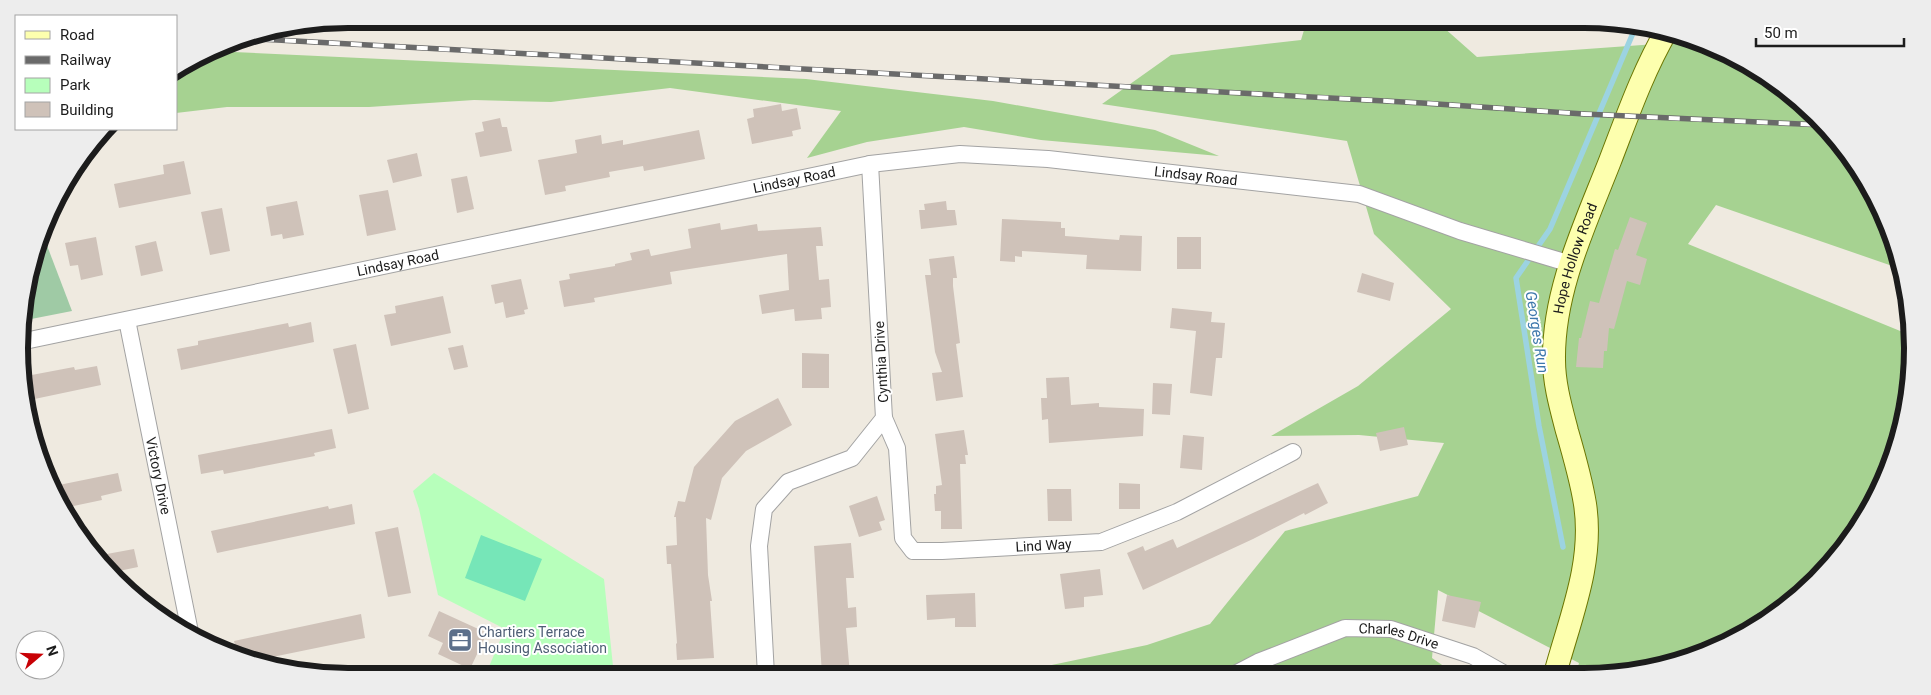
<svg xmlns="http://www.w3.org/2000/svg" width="1931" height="695" font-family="Roboto,sans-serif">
	<rect width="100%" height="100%" fill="#efeae0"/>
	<path fill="#a6d291" d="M1434,19L1477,57L1698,41L1729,53L1783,87L1830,131L1868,183L1895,242L1901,269L1716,205L1688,244L1910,335L1912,369L1901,432L1868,512L1800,594L1729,642L1627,673L1576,674L1579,663L1438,590L1432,658L1455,674L1004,675L1147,645L1210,624L1285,531L1418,496L1444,443L1359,435L1271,436L1358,386L1451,309L1374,234L1347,141L1102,104L1171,55L1301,40L1307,20Z
		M211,51L806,79L993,101L1155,130L1219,156L1041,140L964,127L867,142L807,158L841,111L670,88L551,102L474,100L369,107H227L176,113V72Z"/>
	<path fill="#9fcaa5" d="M43,235L72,311L21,321L22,305Z"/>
	<path fill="#b7ffbb" d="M434,473L604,579L614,676H485L505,629L438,595L419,509L413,491Z"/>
	<path fill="#76e6b8" d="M481,535L542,559L525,601L465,578Z"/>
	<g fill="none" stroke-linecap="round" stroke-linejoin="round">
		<path stroke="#9cd3e1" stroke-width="5.5" d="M1563,547L1539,426L1516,278L1550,229L1636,26"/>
	</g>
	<path fill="#cfc2b9" d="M781,104L782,111L797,108L801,129L792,131L793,136L752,144L747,119L754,117L753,109Z
		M500,118L502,127H507L512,151L480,157L475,133L484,131L482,122Z
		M699,130L705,159L644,171L643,166L609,172L610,177L565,186L566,191L545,195L538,160L577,153L575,140L601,135L602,144L623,140V145Z
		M417,153L422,176L393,183L387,160Z
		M184,161L191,194L119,208L114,184L164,174L163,165Z
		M467,176L474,209L457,213L451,179Z
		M388,190L396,230L367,236L359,195Z
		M297,201L304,235L283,239L282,234L271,236L266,207Z
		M946,201L947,210H955L957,225L921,229L919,210H925L924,204Z
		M222,208L230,251L210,255L201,212Z
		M1630,217L1647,223L1636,255L1647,259L1640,285L1627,281L1614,329L1609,328L1607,351H1604L1603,368L1576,367L1579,338H1581L1590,301L1599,303L1615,249L1618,250Z
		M1002,219L1061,222V228H1065V236L1119,240L1120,235L1142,236L1141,271L1086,269L1087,255L1022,251V257L1015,256V262L1000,261Z
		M720,223L721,230L757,224L758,231L821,227L823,246H816L819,280L829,279L831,307L821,308L822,319L795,321L794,309L762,314L759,295L789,290L787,254L670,272L672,284L594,298L595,302L564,307L559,281L570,279L569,274L615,266V264L632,260L630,253L649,249L651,256L691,248L688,229Z
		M96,237L103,275L81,280L78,265L70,266L65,243Z
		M1177,237H1201V269H1177Z
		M156,241L163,271L141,276L135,246Z
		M954,256L957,278H953V286L960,343L956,344L963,397L936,401L932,373L942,372L935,352L925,275H931L929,259Z
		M1362,273L1394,283L1390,301L1357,292Z
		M521,279L528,309L524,310L525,314L506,318L503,302L495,304L491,285Z
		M443,296L451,333L391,346L384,315L396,313L395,306Z
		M1172,308L1212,312L1211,322L1225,323L1222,358H1216L1212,396L1190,393L1196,331L1170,328Z
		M311,322L314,342L181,370L177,349L198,345V341L288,323L289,327Z
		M356,344L369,409L348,414L333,349Z
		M463,345L468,367L454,370L448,348Z
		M802,353L829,354V388H802Z
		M97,366L101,385L25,401L21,377L74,367L75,370Z
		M1069,377L1071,405L1099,403V407L1144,409L1143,436L1049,443L1048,419L1042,420L1041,398H1047L1046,378Z
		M1153,383L1172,384L1170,415L1152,414Z
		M778,398L792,425L746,451L722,478L711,520L706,518L708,575L712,601H710L714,658L677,660L676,644L677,643L671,564H667L666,546L677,545L676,517H674L678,501L685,502L694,467L735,421Z
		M1404,427L1408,445L1380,451L1376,433Z
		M332,429L336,448L314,453L315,456L224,474L223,470L201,474L198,455Z
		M964,430L968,455H965L966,464H960L962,529H941V511H935L934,494H936V486L942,485L935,434Z
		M1183,435L1204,437L1202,470L1180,468Z
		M118,473L122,491L101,496L102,500L64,508L54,486Z
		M1119,483L1140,484V509H1119Z
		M1318,483L1328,503L1305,515L1304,513L1253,539L1143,590L1127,553L1143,546L1145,551L1173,539L1177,548Z
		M1047,489H1071L1072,521H1048Z
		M877,496L885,520L879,522L882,530L859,537L849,506Z
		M352,504L355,524L217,553L211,531L328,506L329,509Z
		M398,527L411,593L388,597L375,532Z
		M851,543L854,578H846L848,608L856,607L857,627L846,628L850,675H822L814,546Z
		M134,549L138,567L109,573L96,556Z
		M1100,569L1103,595L1084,597V607L1065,609L1060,574Z
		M975,593L976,627H955V618L927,620L926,595Z
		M1447,595L1481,602L1475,628L1442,621Z
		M439,611L487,633L470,669L438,654L443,643L428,636Z
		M361,614L365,638L253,661L237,653L234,641Z"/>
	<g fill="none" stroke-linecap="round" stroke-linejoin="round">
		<defs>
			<g id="street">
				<path id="s1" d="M127,320L190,632"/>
				<path id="s2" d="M20,342L870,164L960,154L1048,159L1359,194L1460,231L1571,264"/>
				<path id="s3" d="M884,418L897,448L903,538L913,551H942L1101,542L1177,512L1293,452"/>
				<path id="s4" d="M1235,674L1258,662L1345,628L1391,629L1473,656L1505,674"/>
				<path d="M766,675L759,546L764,509L788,482L852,458L884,418L870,164"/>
			</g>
			<g id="secondary">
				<path id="s5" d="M1555,674C1570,618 1594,563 1585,504C1581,479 1574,455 1567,431C1561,408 1554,384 1554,360C1553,291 1585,225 1610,161C1627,117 1643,71 1667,30"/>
			</g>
		</defs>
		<use href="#street" stroke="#a3a3a3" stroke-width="18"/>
		<use href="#secondary" stroke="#6c7600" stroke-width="24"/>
		<use href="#street" stroke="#fff" stroke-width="16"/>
		<use href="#secondary" stroke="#fdffae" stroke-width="22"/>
		<defs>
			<path id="rail" d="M241,38L1422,103L1584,114L1824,125"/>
		</defs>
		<use href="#rail" stroke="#6a6a6a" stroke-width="5.5"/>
		<use href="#rail" stroke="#fff" stroke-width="4" stroke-dasharray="11" stroke-linecap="butt"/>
	</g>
	<defs>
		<symbol id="office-square" viewBox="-11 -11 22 22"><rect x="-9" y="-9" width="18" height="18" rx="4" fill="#5c6f8a" stroke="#fff"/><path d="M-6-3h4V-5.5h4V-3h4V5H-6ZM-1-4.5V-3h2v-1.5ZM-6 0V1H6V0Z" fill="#fff"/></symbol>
	</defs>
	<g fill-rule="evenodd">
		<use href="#office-square" x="446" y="626" width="28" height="28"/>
	</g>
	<g text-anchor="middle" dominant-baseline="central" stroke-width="4" stroke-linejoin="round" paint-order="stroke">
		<g font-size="14" fill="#1c1c1c" stroke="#fff">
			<text stroke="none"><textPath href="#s2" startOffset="1196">Lindsay Road</textPath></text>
			<text stroke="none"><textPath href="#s2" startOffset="791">Lindsay Road</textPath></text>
			<text stroke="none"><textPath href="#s5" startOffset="426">Hope Hollow Road</textPath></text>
			<text stroke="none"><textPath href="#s2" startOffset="386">Lindsay Road</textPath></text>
			<text transform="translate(881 362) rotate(-93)">Cynthia Drive</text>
			<text stroke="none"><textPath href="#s1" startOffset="159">Victory Drive</textPath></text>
			<text stroke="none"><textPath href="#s3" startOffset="270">Lind Way</textPath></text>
			<text stroke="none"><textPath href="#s4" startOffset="174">Charles Drive</textPath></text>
		</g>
		<g font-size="14" fill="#4e5e75" stroke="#fff" text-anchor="start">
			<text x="478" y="632">Chartiers Terrace<tspan x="478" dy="16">Housing Association</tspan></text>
		</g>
		<g font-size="15" font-style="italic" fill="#3e78ac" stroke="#fff">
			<text transform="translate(1537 332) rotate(81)">Georges Run</text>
		</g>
	</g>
	<path d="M0 0H1931V695H0ZM348 28H1584A320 320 0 0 1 1904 348V348A320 320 0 0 1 1584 668H348A320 320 0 0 1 28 348V348A320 320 0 0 1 348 28Z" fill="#ededed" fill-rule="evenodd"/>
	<path fill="none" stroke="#1c1c1c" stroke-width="6" d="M348 28H1584A320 320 0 0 1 1904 348V348A320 320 0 0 1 1584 668H348A320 320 0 0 1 28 348V348A320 320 0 0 1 348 28Z"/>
	<rect x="15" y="15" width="162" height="115" fill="#ffffff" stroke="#a4a4a4"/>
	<rect x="25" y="31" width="25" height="8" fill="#fdffae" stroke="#a4a4a4"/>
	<text x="60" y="40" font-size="15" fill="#1c1c1c">Road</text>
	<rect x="25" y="56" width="25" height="8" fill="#6a6a6a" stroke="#a4a4a4"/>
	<text x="60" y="65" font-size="15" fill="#1c1c1c">Railway</text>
	<rect x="25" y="78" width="25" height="15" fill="#b7ffbb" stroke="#a4a4a4"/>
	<text x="60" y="90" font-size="15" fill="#1c1c1c">Park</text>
	<rect x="25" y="102" width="25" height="15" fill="#cfc2b9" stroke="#a4a4a4"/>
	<text x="60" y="115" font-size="15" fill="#1c1c1c">Building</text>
	<g transform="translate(40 655) rotate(71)"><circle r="24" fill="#ffffff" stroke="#a4a4a4"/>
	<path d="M0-4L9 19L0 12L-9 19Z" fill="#c80005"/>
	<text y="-8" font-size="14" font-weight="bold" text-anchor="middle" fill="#1c1c1c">N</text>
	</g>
	<path d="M1756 38v8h148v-8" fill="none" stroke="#1c1c1c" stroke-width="2.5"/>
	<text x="1764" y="38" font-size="15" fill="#1c1c1c" stroke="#ffffff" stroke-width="4" paint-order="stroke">50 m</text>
</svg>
